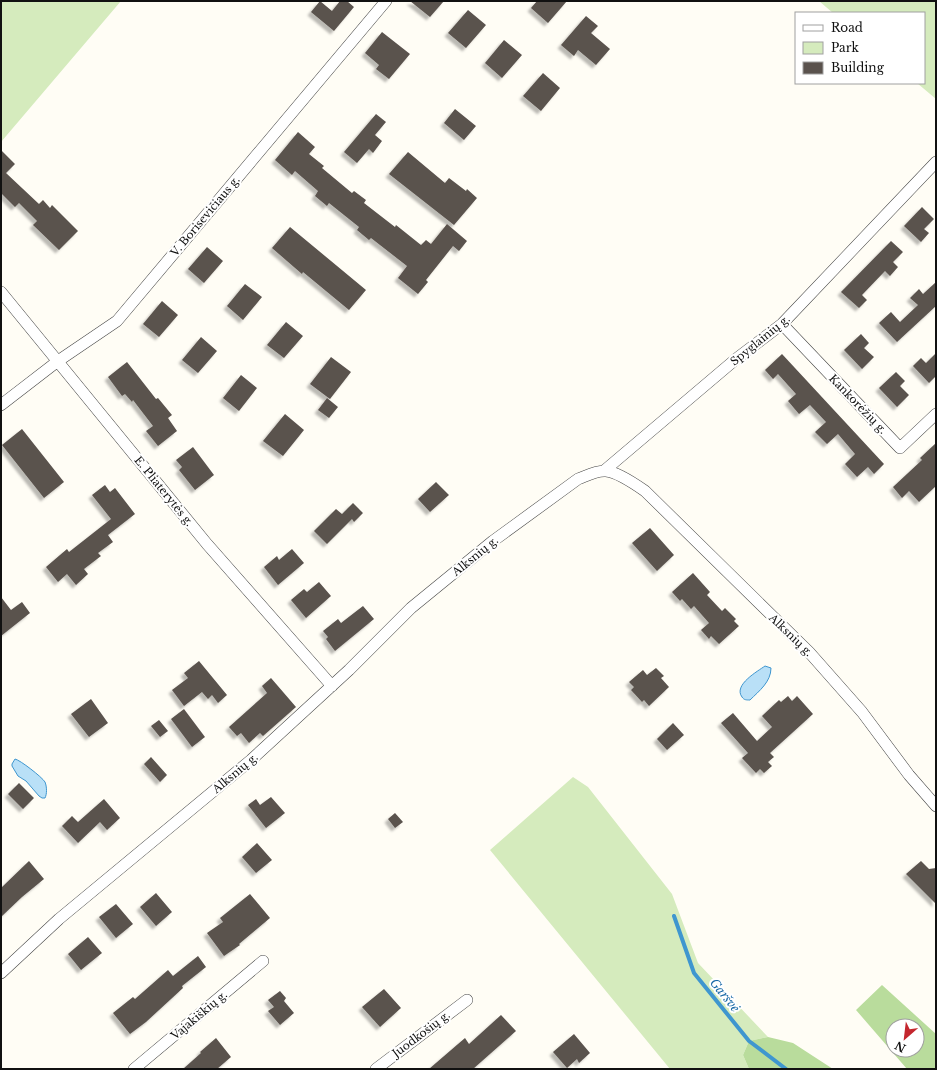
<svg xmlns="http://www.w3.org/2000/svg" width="937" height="1070" font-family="'Libre Baskerville',serif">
	<defs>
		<filter id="shadow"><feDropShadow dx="-3.5" dy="3.5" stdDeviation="1" flood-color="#0004"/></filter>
	</defs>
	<rect width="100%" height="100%" fill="#fffdf5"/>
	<path fill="#d5ebbd" d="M1,1H121L1,142Z
		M819,1H936V99L917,83H924V13H833Z
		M573,777L588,787L672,894L698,963L768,1037L749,1041L743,1055L749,1069H670L490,850Z"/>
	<path fill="#b9dc9c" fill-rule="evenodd" d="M882,985L936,1034V1069H907L856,1010ZM893,1026H917V1050H893Z
		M768,1037L793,1043L833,1069H749L743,1055L749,1041Z"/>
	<path fill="#b9e0f7" stroke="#3f96cf" d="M765,666L771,668C771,682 759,691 750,700C746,700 744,700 742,697C733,685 758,671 765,666Z
		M15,759C20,760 42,777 45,782C47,787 47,794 45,798H42L39,796L26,781L18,776L12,766V764Z"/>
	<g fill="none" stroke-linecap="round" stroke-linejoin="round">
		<path stroke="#3f96cf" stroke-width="4" d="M674,916L694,973L749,1041L786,1069"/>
	</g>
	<path fill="#5a524d" filter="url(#shadow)" d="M320,1L332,11L340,1H347L354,7L334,31L311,12Z
		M410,1H444L430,17Z
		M537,1H567L548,23L531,8Z
		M468,10L486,25L466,48L448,33Z
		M586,16L598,26L591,33L610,49L596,65L578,50L574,56L561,45Z
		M382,32L410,54L389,79L376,69L379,65L365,53Z
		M504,40L522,55L502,78L485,63Z
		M543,73L560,88L541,111L523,96Z
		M455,109L476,126L464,140L444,123Z
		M376,114L386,122L375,135L382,141L373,153L369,149L357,163L344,152Z
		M298,132L315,147L309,154L324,166L322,168L352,193L354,191L366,200L364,203L395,227L396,225L421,245L426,240L431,244L447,224L467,241L459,251L453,246L426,280L428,282L418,294L398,278L407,266L371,238L369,240L357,230L359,227L329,203L327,206L315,196L318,191L295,171L292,175L275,160Z
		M1,150L15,164L6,173L39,204L43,200L50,208L52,205L78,231L59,250L33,225L37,221L19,203L15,207L1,193Z
		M408,152L445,183L449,178L466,191L467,189L477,198L454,225L389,174Z
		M922,207L934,219L924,229L929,233L921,242L904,226Z
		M290,227L366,290L349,310L303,272L302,274L272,248Z
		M891,241L903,252L893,262L898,267L890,276L885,271L862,295L867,300L859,308L841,292Z
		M207,247L223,261L204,283L188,269Z
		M936,282V306L897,342L879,323L891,312L900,322L918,305L910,298L919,289L923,294Z
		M245,284L262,297L243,320L227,306Z
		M162,301L178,315L159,337L143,324Z
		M286,322L303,336L284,358L267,345Z
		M861,334L869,343L864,348L874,357L862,369L844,350Z
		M201,337L217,351L198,373L182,360Z
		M936,353V376L929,383L913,366L921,358L926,363Z
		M782,354L884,464L874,474L868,467L857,477L845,464L855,454L838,434L827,444L815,432L826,422L810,405L799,414L788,401L796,394L778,374L773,379L765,370Z
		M331,357L351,372L330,399L310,384Z
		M127,362L156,399L158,398L172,415L168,418L177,431L158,446L146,431L153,426L133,400L132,402L125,394L122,396L108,377Z
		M896,372L905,381L900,386L909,395L897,407L879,388Z
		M241,375L257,388L239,411L223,398Z
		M327,398L338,407L329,418L318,410Z
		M285,414L304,430L283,456L263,441Z
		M22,429L64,482L44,498L2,445Z
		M936,443V486L919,502L909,491L902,498L893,487L922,460L920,458Z
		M193,447L214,475L195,490L179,470L182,467L176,460Z
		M436,482L449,495L430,512L418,499Z
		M105,485L110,492L115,488L135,514L108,535L113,542L98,553L101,556L84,569L88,574L76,585L67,574L58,582L46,567L67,549L69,552L111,519L92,495Z
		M353,503L363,513L354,522L352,519L327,544L314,531L336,509L342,514Z
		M650,528L674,555L657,571L632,543Z
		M292,549L304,563L278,585L264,567L277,556L279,560Z
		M693,573L710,592L707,595L722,611L725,608L736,619L734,621L739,626L719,644L711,636L709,639L701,630L709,623L694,606L691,609L682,599L680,601L672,592Z
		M319,582L331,596L306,618L291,600L304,589L307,592Z
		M1,597L11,610L22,602L30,613L1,636Z
		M363,606L374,619L335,651L326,639L328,637L323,631L338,619L341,623Z
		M199,661L227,695L218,703L212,695L208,699L202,692L184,706L172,690L188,678L184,673Z
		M656,668L664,676L661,678L669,687L649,706L644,700L642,702L631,690L634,687L629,682L643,670L647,675Z
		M271,678L296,707L263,736L260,733L249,743L241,733L237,736L229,727L267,693L262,686Z
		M788,696L792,701L797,696L813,714L770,753L774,757L768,762L772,766L764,773L760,769L756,773L742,758L748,753L721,723L733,713L757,741L772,727L762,716L779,700L781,702Z
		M91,699L108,723L89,737L71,714Z
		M184,709L205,737L192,747L171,719Z
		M159,720L168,731L160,737L151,726Z
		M673,723L684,735L667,750L657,739Z
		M151,757L167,775L160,782L144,764Z
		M19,783L34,798L23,809L8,794Z
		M271,797L285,813L266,828L248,805L256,799L260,805Z
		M104,799L120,818L107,830L100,822L78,843L62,826L72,816L78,822Z
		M395,813L403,822L395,828L388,819Z
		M257,843L272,860L256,873L242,857Z
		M29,861L44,879L22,897L1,917V888Z
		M921,861L929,869L936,868V904L906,874Z
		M156,893L172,912L156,926L140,907Z
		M250,894L270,918L239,944L240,945L224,956L207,933L223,922L220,918Z
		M116,904L133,924L116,938L99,917Z
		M88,937L102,953L81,970L68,954Z
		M198,956L206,967L182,986L183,988L146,1022L130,1034L113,1013L133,997L135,999L168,970L173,976Z
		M384,989L401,1008L380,1027L362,1007Z
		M280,991L286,998L284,1001L294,1013L280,1025L268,1011L274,1007L268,1000Z
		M501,1015L516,1031L473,1069H429L465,1038L469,1044Z
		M574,1034L590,1053L579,1063L577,1059L567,1068L553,1052Z
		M216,1038L231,1057L217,1069H183L201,1053L200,1052Z"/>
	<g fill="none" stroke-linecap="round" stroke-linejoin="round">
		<defs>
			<path id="minor" d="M1,292L207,544L332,686
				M782,324L900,448L936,414
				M1,405L58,361L117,321L386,1
				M605,470L736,359L782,324L936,162
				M1,973L59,919L251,760L349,670L411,608L493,541L578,479C586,476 597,470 606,471C617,472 635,484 645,491L809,652L862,712L909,775L936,806
				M134,1069L263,961
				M376,1069L467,1000"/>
		</defs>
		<use href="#minor" stroke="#444" stroke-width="12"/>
		<use href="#minor" stroke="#fff" stroke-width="11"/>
	</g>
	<g text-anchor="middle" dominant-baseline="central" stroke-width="4" stroke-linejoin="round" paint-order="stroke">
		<g font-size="11" fill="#111" stroke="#fff">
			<text transform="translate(205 216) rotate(-50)">V. Borisevičiaus g.</text>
			<text transform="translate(760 340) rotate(-39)">Spyglainių g.</text>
			<text transform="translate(858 404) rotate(46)">Kankorėžių g.</text>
			<text transform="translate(164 491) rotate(51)">E. Pliaterytės g.</text>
			<text transform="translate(475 556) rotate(-39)">Alksnių g.</text>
			<text transform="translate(791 635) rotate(44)">Alksnių g.</text>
			<text transform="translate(235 773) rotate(-40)">Alksnių g.</text>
			<text transform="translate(199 1015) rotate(-40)">Vajakiškių g.</text>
			<text transform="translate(421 1034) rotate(-37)">Juodkošių g.</text>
		</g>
		<g font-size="12" font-style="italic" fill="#1768a6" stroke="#fff">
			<text transform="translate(725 995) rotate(51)">Garšvė</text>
		</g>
	</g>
	<rect width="937" height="1070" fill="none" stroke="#111111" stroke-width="4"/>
	<rect x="795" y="12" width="130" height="72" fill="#ffffff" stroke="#a0a0a0"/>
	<rect x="803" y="25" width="20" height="6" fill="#ffffff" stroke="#a0a0a0"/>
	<text x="831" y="32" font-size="12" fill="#111111">Road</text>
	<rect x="803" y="42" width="20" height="12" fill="#d5ebbd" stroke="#a0a0a0"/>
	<text x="831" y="52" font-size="12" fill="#111111">Park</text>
	<rect x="803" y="62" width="20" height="12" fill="#5a524d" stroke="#a0a0a0"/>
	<text x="831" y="72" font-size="12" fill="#111111">Building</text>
	<g transform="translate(905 1038) rotate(208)"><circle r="19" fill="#ffffff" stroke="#a0a0a0"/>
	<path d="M0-3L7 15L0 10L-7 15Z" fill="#c4262e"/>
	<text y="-6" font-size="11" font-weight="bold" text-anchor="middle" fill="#111111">N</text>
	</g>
</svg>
